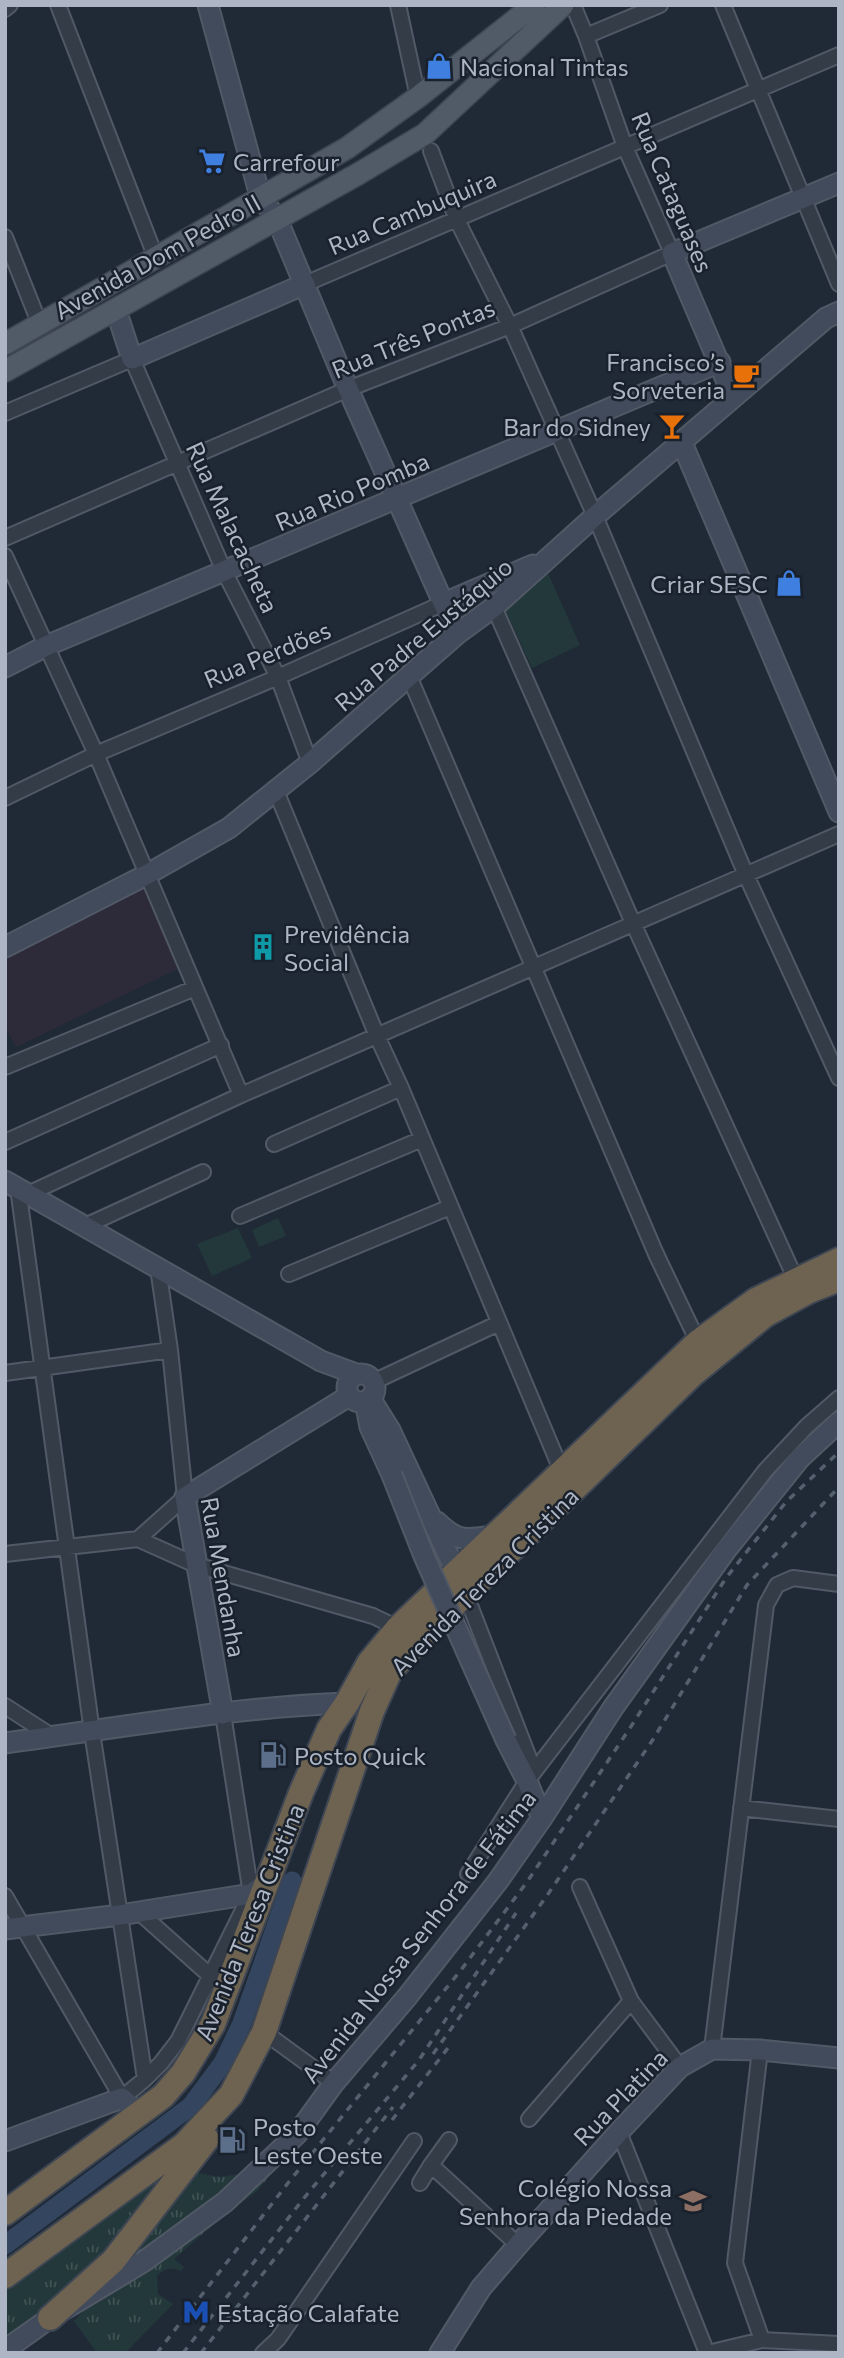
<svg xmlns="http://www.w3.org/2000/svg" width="844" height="2358" font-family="Commissioner,sans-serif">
	<defs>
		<pattern id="park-tufts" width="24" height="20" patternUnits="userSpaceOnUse" patternTransform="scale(1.75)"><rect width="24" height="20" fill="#23383a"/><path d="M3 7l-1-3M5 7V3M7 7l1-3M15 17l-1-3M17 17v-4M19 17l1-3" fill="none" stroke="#405355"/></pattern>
	</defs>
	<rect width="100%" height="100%" fill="#202a37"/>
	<path fill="#2d2b39" d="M146,875L186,965L16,1047L5,1025V947Z"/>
	<path fill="url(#park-tufts)" d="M378,2046L257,2191L221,2218L174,2259L184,2267L181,2271C170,2266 166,2269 157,2275L158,2294L173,2304L125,2353H97L74,2321L88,2306L159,2257Z
		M198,2173L220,2177L241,2174L225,2191L128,2260Z
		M169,2177L160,2194L48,2314L5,2340V2289L121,2198Z"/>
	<path fill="#23383a" d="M548,573L580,645L532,668L504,607Z
		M278,1218L286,1236L259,1247L252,1230Z
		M238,1228L252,1258L212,1276L197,1244Z"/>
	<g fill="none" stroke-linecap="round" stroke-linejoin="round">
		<path stroke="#33455f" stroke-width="19" d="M5,2245L191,2106L223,2063L242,2023L292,1881"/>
		<defs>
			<path id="street" d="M58,5L156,258
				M398,5L418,97
				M723,5L839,284
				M5,9L10,5
				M586,36L660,5
				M431,151L457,220L510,326L595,516L746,875L839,1078
				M5,237L40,325
				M305,284L839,55
				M5,413L132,359L224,571L278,677L310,763
				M5,538L348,389L510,326L672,253L625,147L586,36L573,5
				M5,556L96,754L241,1095
				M494,607L633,923L796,1280
				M409,676L656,1254L698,1342
				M276,791L377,1036L401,1088L562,1472
				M5,798L96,754L278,677L444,603
				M5,1067L195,988
				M5,1142L221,1045
				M274,1144L401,1088
				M28,1194L241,1095L839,834
				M240,1216L422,1139
				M85,1226L203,1172
				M289,1274L450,1207
				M5,1373L170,1350
				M373,1382L499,1323
				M138,1539L185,1497L170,1350L158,1268
				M5,1554L138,1539L196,1565L373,1616L398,1628
				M466,1595L534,1771
				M5,1706L53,1737
				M741,1808L839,1819
				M468,1874L527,1781L765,1471L807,1426L839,1398
				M580,1887L631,2001L680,2067
				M5,1896L122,2098L145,2079L92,1732L18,1188
				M139,1912L216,1981
				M264,2032L334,2083
				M712,2049L766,1605L777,1585L793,1578L839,1584
				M760,2050L735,2263L762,2340
				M145,2079L161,2063L178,2041L251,1894L223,1714
				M529,2119L631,2001
				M619,2132L707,2353
				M431,2165L449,2140
				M420,2183L431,2165L518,2245
				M263,2353L278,2339L414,2141
				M708,2353L762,2340L839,2344"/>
			<path id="secondary" d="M208,5L260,196L277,219L348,389L457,634
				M116,310L132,359L305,284
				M733,396L672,253L839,183
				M682,443L839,812
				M444,603L533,565
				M5,667L46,646L720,362
				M5,947L146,875L229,828L310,763L457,634L494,607L595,516L826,318L839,312
				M5,1181L321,1361L356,1374
				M347 1388a14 14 0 1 1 28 0a14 14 0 1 1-28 0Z
				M370,1398L390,1430L461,1582
				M365,1401L370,1427L392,1475
				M437,1522C458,1542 465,1540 493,1536
				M223,1714L185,1497L349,1396
				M506,1740L527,1781L542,1818
				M5,1743C119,1728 233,1707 347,1703
				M5,1929L120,1915L251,1894L269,1881
				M5,2141L122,2098L139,2114
				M5,2350L50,2318L143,2262L225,2202L297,2134L334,2083L407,1997L498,1881L542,1818L613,1708L726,1550L800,1458L839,1422
				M440,2353L481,2288L518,2245L619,2132L680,2067L712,2049L760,2050L839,2058"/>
			<path id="primary" d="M5,344L347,148L418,97L534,5
				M5,371L358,174L425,134L563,5"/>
			<path id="highway" d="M5,2213L163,2096L183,2073L213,2024L301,1793L329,1729L347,1703L369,1663L398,1628L698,1342L756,1300L839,1260
				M5,2276L184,2145L231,2095L264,2032L372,1711L389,1673L417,1641L693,1374L765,1315L809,1291L839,1279
				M50,2318L113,2261L207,2139"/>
		</defs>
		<use href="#street" stroke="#515966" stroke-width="18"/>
		<use href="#secondary" stroke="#515966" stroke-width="23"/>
		<use href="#primary" stroke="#3d4552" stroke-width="24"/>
		<use href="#highway" stroke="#3e4653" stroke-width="28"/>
		<use href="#street" stroke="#343c48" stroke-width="14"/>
		<use href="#secondary" stroke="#424b5b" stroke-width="19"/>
		<use href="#primary" stroke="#515b68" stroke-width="21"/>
		<use href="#highway" stroke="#6e6351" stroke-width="24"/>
		<path stroke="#55606f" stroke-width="3.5" stroke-dasharray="7 7" stroke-linecap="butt" d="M433,2054L546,1897L652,1741L747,1585L839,1487
			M392,2120L448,2048
			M157,2353L288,2183L461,1970L527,1882L630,1728L726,1578L786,1502L839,1452
			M183,2353L304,2198L419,2060L516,1913
			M201,2353L393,2107"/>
		<defs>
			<path id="secondary-bridge" d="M392,1475L424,1556L506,1740"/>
		</defs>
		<use href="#secondary-bridge" stroke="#515966" stroke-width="23" stroke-linecap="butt"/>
		<use href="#secondary-bridge" stroke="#424b5b" stroke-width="19"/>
	</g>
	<defs>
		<symbol id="shop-bare" viewBox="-9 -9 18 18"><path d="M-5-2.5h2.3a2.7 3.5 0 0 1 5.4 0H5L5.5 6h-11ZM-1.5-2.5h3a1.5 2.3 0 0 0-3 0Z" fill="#3f7fe0" stroke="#19212c" stroke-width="2.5" paint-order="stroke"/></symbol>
		<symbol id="supermarket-bare" viewBox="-9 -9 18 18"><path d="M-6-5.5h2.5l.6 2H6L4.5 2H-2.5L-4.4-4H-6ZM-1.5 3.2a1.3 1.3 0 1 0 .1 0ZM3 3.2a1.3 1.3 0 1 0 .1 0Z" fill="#3f7fe0" stroke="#19212c" stroke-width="2.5" paint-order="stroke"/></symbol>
		<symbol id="cafe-bare" viewBox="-9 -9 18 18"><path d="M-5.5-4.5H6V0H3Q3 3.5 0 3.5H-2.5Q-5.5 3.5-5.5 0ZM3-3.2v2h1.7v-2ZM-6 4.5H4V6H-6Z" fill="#e8710a" stroke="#19212c" stroke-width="2.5" paint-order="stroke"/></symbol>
		<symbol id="bar-bare" viewBox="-9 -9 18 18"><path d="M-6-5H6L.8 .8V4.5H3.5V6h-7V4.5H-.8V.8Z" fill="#e8710a" stroke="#19212c" stroke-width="2.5" paint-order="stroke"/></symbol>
		<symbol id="building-bare" viewBox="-9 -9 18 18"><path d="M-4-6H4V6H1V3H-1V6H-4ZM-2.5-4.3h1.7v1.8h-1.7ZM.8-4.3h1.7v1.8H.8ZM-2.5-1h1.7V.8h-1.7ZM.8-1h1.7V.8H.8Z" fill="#0f9aa8" stroke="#19212c" stroke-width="2.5" paint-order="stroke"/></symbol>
		<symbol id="fuel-bare" viewBox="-9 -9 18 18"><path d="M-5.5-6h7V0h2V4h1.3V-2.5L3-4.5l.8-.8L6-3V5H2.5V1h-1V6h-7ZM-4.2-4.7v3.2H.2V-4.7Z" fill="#5c6f8a" stroke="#19212c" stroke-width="2.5" paint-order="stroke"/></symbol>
		<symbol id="school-bare" viewBox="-9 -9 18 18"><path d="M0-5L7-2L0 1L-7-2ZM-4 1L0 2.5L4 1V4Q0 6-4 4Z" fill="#8d6e63" stroke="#19212c" stroke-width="2.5" paint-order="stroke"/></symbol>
		<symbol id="metro-bare" viewBox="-9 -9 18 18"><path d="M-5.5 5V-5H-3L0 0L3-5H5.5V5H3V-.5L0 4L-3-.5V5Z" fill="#1a4fb4" stroke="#19212c" stroke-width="2.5" paint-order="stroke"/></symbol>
	</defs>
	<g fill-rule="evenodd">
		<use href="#shop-bare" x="420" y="47" width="38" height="38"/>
		<use href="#supermarket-bare" x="193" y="142" width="38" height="38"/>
		<use href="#cafe-bare" x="727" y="356" width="38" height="38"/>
		<use href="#bar-bare" x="653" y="407" width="38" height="38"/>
		<use href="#shop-bare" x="770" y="564" width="38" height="38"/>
		<use href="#building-bare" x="244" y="928" width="38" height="38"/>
		<use href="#fuel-bare" x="254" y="1736" width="38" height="38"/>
		<use href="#fuel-bare" x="213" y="2121" width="38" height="38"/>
		<use href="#school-bare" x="674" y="2182" width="38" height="38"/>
		<use href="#metro-bare" x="177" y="2293" width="38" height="38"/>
	</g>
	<g text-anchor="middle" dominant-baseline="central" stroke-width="5" stroke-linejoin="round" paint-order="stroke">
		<g font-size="24" fill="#aeb6c5" stroke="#19212c" text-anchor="start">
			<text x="460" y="66">Nacional Tintas</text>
			<text x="233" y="161">Carrefour</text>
			<text x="725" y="361" text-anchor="end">Francisco’s<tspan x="725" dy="28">Sorveteria</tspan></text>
			<text x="651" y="426" text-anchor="end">Bar do Sidney</text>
			<text x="768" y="583" text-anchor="end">Criar SESC</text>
			<text x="284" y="933">Previdência<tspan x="284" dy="28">Social</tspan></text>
			<text x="294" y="1755">Posto Quick</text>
			<text x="253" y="2126">Posto<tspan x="253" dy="28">Leste Oeste</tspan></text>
			<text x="672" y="2187" text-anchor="end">Colégio Nossa<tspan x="672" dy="28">Senhora da Piedade</tspan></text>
			<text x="217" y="2312">Estação Calafate</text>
		</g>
		<g font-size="24" fill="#aeb6c5" stroke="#19212c">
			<text transform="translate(673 192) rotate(67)">Rua Cataguases</text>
			<text transform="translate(412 212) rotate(-23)">Rua Cambuquira</text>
			<text transform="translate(157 256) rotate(-29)">Avenida Dom Pedro II</text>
			<text transform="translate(413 338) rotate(-22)">Rua Três Pontas</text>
			<text transform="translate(352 491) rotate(-23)">Rua Rio Pomba</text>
			<text transform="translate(233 527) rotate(65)">Rua Malacacheta</text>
			<text transform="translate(423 634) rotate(-40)">Rua Padre Eustáquio</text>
			<text transform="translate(267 654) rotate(-23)">Rua Perdões</text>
			<text transform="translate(224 1577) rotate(80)">Rua Mendanha</text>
			<text transform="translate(484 1581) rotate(-45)">Avenida Tereza Cristina</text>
			<text transform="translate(249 1922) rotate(-68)">Avenida Teresa Cristina</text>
			<text transform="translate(418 1936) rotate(-52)">Avenida Nossa Senhora de Fátima</text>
			<text transform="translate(620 2097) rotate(-46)">Rua Platina</text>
		</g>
	</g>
	<rect width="844" height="2358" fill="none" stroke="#aeb6c5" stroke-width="14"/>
</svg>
